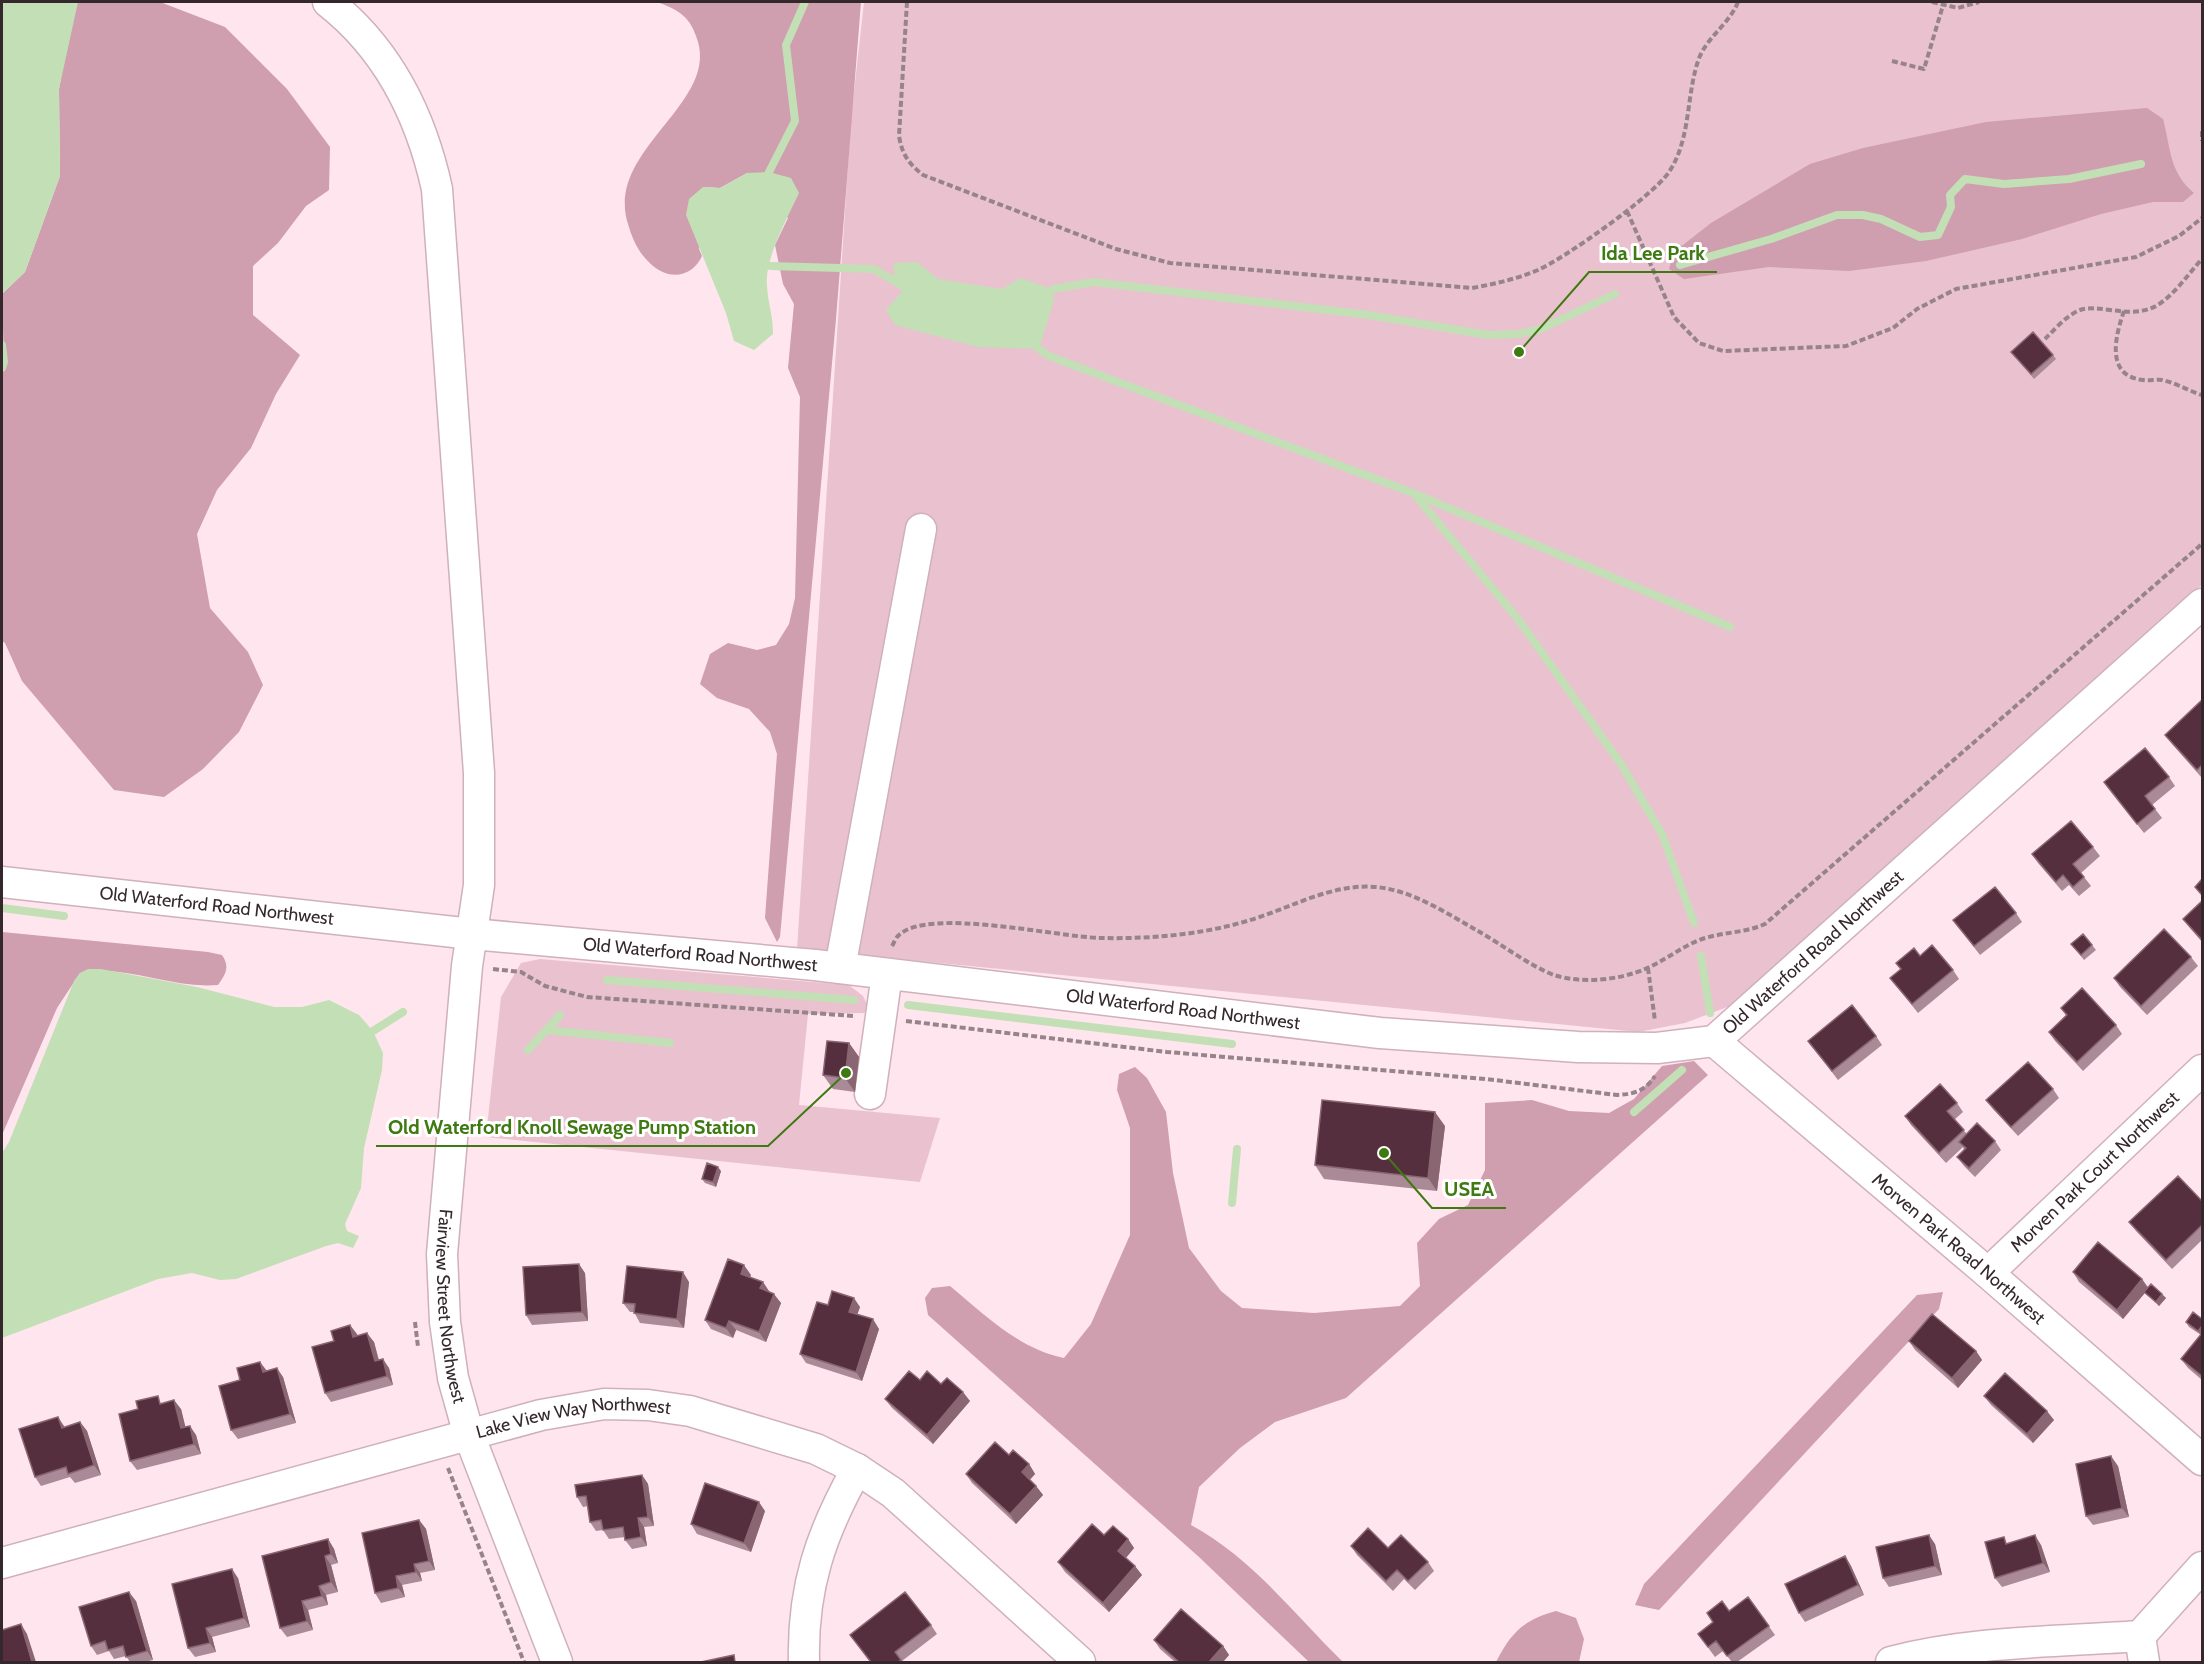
<svg xmlns="http://www.w3.org/2000/svg" width="2204" height="1664" font-family="Cabin,sans-serif">
	<rect width="100%" height="100%" fill="#ffe5ed"/>
	<path fill="#eac1cf" d="M864,2H2202V585L1730,1006L1685,1023L1638,1032L797,949L851,119Z
		M540,959L849,985L863,996L870,1010L864,1013L808,1014L799,1105L940,1118L920,1182L486,1137L501,997L521,963Z"/>
	<path fill="#cf9eaf" d="M74,2H160L225,27L287,89L330,147L329,190L306,206L278,243L253,266V315L300,355L276,394L251,448L217,490L197,534L210,608L248,652L263,685L239,732L203,769L164,797L114,790L22,681L5,643L2,641V368L4,362L2,294L25,272L60,176L59,89Z
		M657,2H861L836,319L780,937L777,942L765,918L777,754L770,732L749,709L717,698L700,684L710,654L728,643L757,650L776,645L789,624L795,598L800,397L788,368L794,304L783,284L775,245L788,218L747,173L720,188L703,187L699,249L702,256C693,276 671,281 653,266C639,254 633,241 628,224C604,149 723,103 696,36C689,15 676,9 657,2Z
		M2147,108L2163,119C2171,149 2169,172 2194,193L2183,202H2153L2101,214L2022,239L1926,261L1849,271L1769,267L1684,279L1669,269L1674,252L1711,223L1810,164L1863,148L1986,122Z
		M2,932L208,952L222,955C230,967 226,974 218,985C171,989 126,964 80,973L57,1008L2,1135Z
		M1694,1061L1708,1075L1346,1398L1275,1422L1240,1448L1199,1487L1191,1525C1252,1558 1294,1614 1343,1662H1309L1199,1557L928,1315L925,1298L932,1288L950,1286C984,1314 1020,1350 1064,1358L1091,1324L1130,1235V1128L1117,1090L1119,1074L1135,1067L1147,1078L1166,1112L1173,1173L1189,1248L1221,1291L1242,1308L1314,1313L1400,1306L1420,1286L1417,1243L1439,1219L1468,1205L1485,1170V1103L1532,1100L1569,1111L1609,1113L1634,1099L1662,1066Z
		M1943,1292L1939,1309L1659,1610L1635,1605L1644,1584L1917,1295Z
		M1556,1611L1576,1618L1584,1639L1579,1662H1496C1511,1633 1523,1620 1556,1611Z"/>
	<path fill="#c3dfb6" d="M2,2H78L59,89L60,176L25,272L2,294Z
		M769,172L791,178L799,193C788,217 764,259 767,286C768,304 773,314 773,334L754,350L734,341L726,313L686,215L689,199L703,187L720,188L747,173Z
		M917,262L938,279L1002,289L1020,278L1053,289L1054,300L1039,349L978,347L895,325L886,310L905,288L894,283V263Z
		M88,969H101L197,987L274,1007H302L329,1000L359,1015L373,1031L383,1053L382,1070L364,1148L361,1188L345,1224L347,1231L359,1236L353,1248L338,1243L326,1246L236,1279L220,1280L192,1273L158,1279L2,1338V1153L9,1142L74,981L80,973Z"/>
	<g fill="none" stroke-linecap="round" stroke-linejoin="round">
		<path stroke="#c3dfb6" stroke-width="8" d="M769,172L795,121L786,45L805,2
			M1680,265L1771,239L1837,215H1863L1881,219L1920,237L1938,235L1951,207L1950,195L1965,179L2004,184L2069,179L2141,164
			M770,266L874,269L906,288
			M1053,289L1094,282L1369,315L1488,335L1519,334L1541,329L1615,294
			M2,345L4,362L2,368
			M1039,349L1049,356L1413,493L1730,627
			M1415,495L1518,619L1621,764L1662,834L1694,923
			M2,908L64,916
			M1701,956L1710,1013
			M607,980L854,1000
			M908,1005L1232,1044
			M547,1030L670,1043
			M373,1031L403,1012
			M528,1050L560,1015
			M1634,1112L1682,1070
			M1232,1203L1237,1149"/>
		<defs>
			<g id="minor">
				<path id="s1" d="M328,2C388,49 421,116 437,189L479,773V885L467,966L442,1254L445,1322L453,1378L469,1435L557,1662"/>
				<path id="s2" d="M2,882L472,934L815,965L1380,1033L1578,1047L1657,1048L1714,1041L2202,604"/>
				<path d="M840,968L921,529"/>
				<path id="s3" d="M1714,1041L1988,1273L2202,1460"/>
				<path d="M870,1094L887,974"/>
				<path id="s4" d="M1988,1273L2202,1070"/>
				<path id="s5" d="M2,1563L541,1415L604,1404L648,1405L690,1411L816,1449L857,1469L893,1493L1080,1662"/>
				<path d="M2140,1636L2144,1662"/>
				<path d="M804,1662C802,1588 821,1533 857,1469"/>
				<path d="M1891,1662C1971,1641 2057,1642 2140,1636L2202,1567"/>
			</g>
		</defs>
		<use href="#minor" stroke="#cfb1bb" stroke-width="33"/>
		<path stroke="#96848a" stroke-width="4" stroke-dasharray="6 3" stroke-linecap="butt" d="M907,2L899,136C902,154 908,163 923,175L1116,249L1170,263L1472,288C1495,284 1516,279 1538,270C1565,258 1653,196 1669,172C1691,139 1686,97 1698,61C1706,37 1729,25 1738,2
			M1932,2L1958,8L1979,2
			M1892,61L1924,69L1944,2
			M2202,131V141
			M1627,211L1674,317L1699,343L1723,351L1846,346L1893,328L1917,309L1956,289L2136,257L2179,236L2202,218
			M2124,311C2116,334 2104,376 2143,380C2150,381 2156,379 2162,380C2176,383 2189,391 2202,395
			M2045,339C2055,329 2067,315 2080,310C2097,304 2126,317 2149,309C2170,302 2187,275 2202,259
			M892,946C894,943 896,937 899,935C928,907 1058,937 1100,938C1149,939 1200,935 1247,921C1289,909 1331,883 1376,887C1412,890 1448,914 1478,931C1501,944 1530,966 1554,975C1581,984 1620,980 1645,969C1665,961 1682,946 1702,939C1723,932 1745,933 1765,924L2202,544
			M1648,968L1655,1021
			M493,969L521,972L545,986L587,997L854,1016
			M906,1021L1167,1052L1486,1079L1617,1095C1635,1094 1645,1091 1655,1076
			M415,1322L418,1347
			M448,1468L524,1662"/>
		<use href="#minor" stroke="#fff" stroke-width="30"/>
	</g>
	<path fill="#aa8a96" d="M2011,352L2053,355L2056,359L2034,379Z
		M2202,700V778L2172,744L2165,735Z
		M2169,777L2175,786L2152,805L2162,818L2144,833L2104,782Z
		M2093,847L2100,856L2081,873L2091,886L2079,896L2069,885L2062,891L2038,863L2032,854Z
		M2202,901V942L2190,928L2183,919Z
		M2016,913L2022,922L1980,955L1953,920Z
		M2071,944L2092,945L2096,950L2084,960Z
		M1920,956L1953,970L1959,979L1918,1013L1890,978Z
		M2191,957L2198,966L2147,1015L2120,987L2114,978Z
		M2061,1008L2116,1025L2122,1034L2083,1071L2055,1041L2049,1032L2066,1015Z
		M1876,1036L1882,1045L1838,1080L1808,1041Z
		M849,1043L859,1057L855,1092L833,1089L823,1075Z
		M2053,1089L2059,1098L2018,1136L1993,1109L1986,1100Z
		M1957,1103L1963,1112L1954,1120L1967,1134L1995,1141L2001,1150L1975,1177L1964,1166L1957,1157L1964,1150L1963,1147L1946,1163L1911,1125L1905,1116Z
		M1445,1126L1437,1191L1324,1179L1315,1165Z
		M721,1171L716,1187L705,1183L702,1179Z
		M2202,1201V1240L2172,1269L2136,1231L2129,1222Z
		M2073,1272L2142,1279L2148,1287L2166,1298L2159,1306L2145,1293L2123,1319L2079,1282Z
		M585,1273L588,1321L532,1325L526,1315Z
		M751,1275L750,1277L763,1282L769,1292L781,1303L766,1342L736,1330L733,1338L711,1329L705,1320Z
		M689,1282L684,1328L640,1323L634,1312H630L623,1303Z
		M828,1305L860,1307L857,1314L879,1329L862,1381L806,1363L800,1354Z
		M2202,1319V1380L2188,1368L2181,1359L2201,1335L2189,1327L2186,1322Z
		M350,1325L357,1336L374,1342L379,1360L389,1368L393,1385L331,1402L325,1393L334,1341Z
		M1909,1341L1976,1351L1982,1360L1958,1388L1915,1350Z
		M267,1371L283,1377L296,1423L238,1439L231,1430Z
		M920,1380L941,1384L970,1401L933,1444L892,1408L885,1399Z
		M1984,1396L2054,1420L2033,1443L1991,1405Z
		M163,1403L181,1409L185,1427L196,1435L201,1454L137,1470L130,1461Z
		M80,1422L87,1431L101,1475L75,1483L70,1477L41,1486L35,1477L65,1427Z
		M1009,1455L1029,1464L1035,1474L1030,1480L1036,1486L1043,1495L1016,1524L972,1483L966,1474Z
		M2118,1466L2129,1517L2093,1525L2086,1516Z
		M642,1475L648,1484L654,1526L644,1527L647,1546L632,1549L625,1540V1537L609,1539L603,1530L596,1531L590,1522L588,1506L583,1507L577,1497Z
		M765,1511L751,1552L697,1534L691,1524Z
		M419,1520L426,1529L435,1570L420,1573L422,1581L402,1585L405,1597L381,1603L375,1593Z
		M1104,1535L1128,1539L1134,1548L1126,1558L1142,1575L1109,1612L1065,1572L1058,1562Z
		M328,1539L334,1549L338,1563L331,1565L338,1592L326,1595L328,1605L308,1610L313,1630L287,1637L280,1628Z
		M2009,1543L2041,1545L2050,1572L2002,1587L1995,1578Z
		M1935,1544L1942,1575L1889,1587L1883,1578Z
		M1351,1546L1388,1548L1428,1562L1434,1571L1415,1590L1404,1579L1393,1591L1357,1555Z
		M1845,1556L1851,1566L1864,1595L1805,1622L1799,1613Z
		M238,1578L250,1627L212,1637L216,1652L195,1657L188,1648Z
		M1748,1597L1775,1635L1737,1662H1732L1723,1651L1715,1657L1698,1634Z
		M136,1601L153,1660L145,1662H130L126,1656L114,1659L109,1651L97,1655L91,1646Z
		M931,1625L937,1634L902,1661L903,1662H870L850,1635Z
		M1154,1640L1223,1646L1229,1655L1223,1662H1175L1160,1649Z"/>
	<path fill="#896672" d="M849,1043L859,1057L855,1092L845,1078Z
		M1435,1112L1445,1126L1437,1191L1428,1178Z
		M718,1167L721,1171L716,1187L713,1182Z
		M579,1264L585,1273L588,1321L582,1312Z
		M744,1265L751,1275L748,1283L741,1274Z
		M683,1272L689,1282L684,1328L677,1319Z
		M2142,1279L2148,1289L2123,1319L2117,1310Z
		M763,1282L769,1291L766,1297L760,1288Z
		M774,1294L781,1303L766,1342L759,1332Z
		M2162,1294L2166,1298L2159,1306L2156,1302Z
		M854,1298L860,1307L855,1321L849,1312Z
		M873,1319L879,1329L862,1381L856,1372Z
		M729,1321L736,1330L733,1338L726,1328Z
		M350,1325L357,1334L360,1346L353,1337Z
		M2202,1326V1336L2198,1331Z
		M367,1333L374,1342L381,1370L375,1361Z
		M1976,1351L1982,1360L1958,1388L1952,1378Z
		M383,1359L389,1368L393,1385L387,1376Z
		M260,1362L267,1371L263,1372Z
		M277,1368L283,1377L296,1423L290,1414Z
		M963,1392L970,1401L933,1444L927,1435Z
		M174,1400L181,1409L188,1437L181,1428Z
		M2047,1411L2054,1420L2033,1443L2027,1434Z
		M58,1417L64,1426L68,1437L62,1428Z
		M80,1422L87,1431L101,1475L94,1465Z
		M190,1426L196,1435L201,1454L194,1444Z
		M2111,1456L2118,1466L2129,1517L2122,1508Z
		M1029,1464L1035,1474L1028,1481L1022,1472Z
		M642,1475L648,1484L654,1526L648,1517Z
		M1036,1486L1043,1495L1016,1524L1010,1514Z
		M759,1502L765,1511L751,1552L744,1543Z
		M638,1518L644,1527L647,1546L641,1537Z
		M419,1520L426,1529L435,1570L429,1561Z
		M1929,1535L1935,1544L1942,1575L1935,1566Z
		M2035,1535L2041,1545L2050,1572L2043,1563Z
		M328,1539L334,1549L338,1563L331,1554Z
		M1128,1539L1134,1548L1124,1560L1118,1551Z
		M325,1556L331,1565L338,1592L331,1582Z
		M1845,1556L1851,1566L1864,1595L1858,1585Z
		M414,1564L420,1573L422,1581L416,1572Z
		M1135,1566L1142,1575L1109,1612L1103,1603Z
		M232,1569L238,1578L250,1627L244,1618Z
		M396,1576L402,1585L405,1597L398,1588Z
		M319,1586L326,1595L328,1605L322,1596Z
		M129,1592L136,1601L153,1660L147,1651Z
		M302,1601L308,1610L313,1630L307,1621Z
		M21,1624L27,1634L36,1662H32Z
		M206,1628L212,1637L216,1652L210,1643Z
		M1223,1646L1229,1655L1223,1662H1209Z"/>
	<path fill="#562f3e" stroke="#896672" stroke-width="1.5" d="M2033,332L2053,355L2031,374L2011,352Z
		M2202,700V765L2197,770L2165,735Z
		M2145,748L2169,777L2145,796L2155,809L2137,824L2104,782Z
		M2071,821L2093,847L2073,864L2084,877L2073,887L2063,875L2056,882L2032,854Z
		M2202,879V895L2195,887Z
		M1995,887L2016,913L1974,946L1953,920Z
		M2202,901V940L2183,919Z
		M2164,929L2191,957L2141,1006L2114,978Z
		M2083,934L2092,945L2081,955L2071,944Z
		M1932,945L1953,970L1912,1004L1890,978L1901,969L1896,963L1914,948L1920,956Z
		M2082,988L2116,1025L2077,1062L2049,1032L2067,1015L2061,1008Z
		M1852,1005L1876,1036L1832,1071L1808,1041Z
		M827,1041L849,1043L845,1078L823,1075Z
		M2028,1062L2053,1089L2011,1127L1986,1100Z
		M1940,1084L1957,1103L1947,1111L1964,1130L1939,1153L1905,1116Z
		M1322,1100L1435,1112L1428,1178L1315,1165Z
		M1977,1123L1995,1141L1969,1168L1957,1157L1966,1148L1959,1142Z
		M707,1163L718,1167L713,1182L702,1179Z
		M2178,1176L2202,1201V1225L2166,1260L2129,1222Z
		M2098,1242L2142,1279L2117,1310L2073,1272Z
		M728,1259L744,1265L741,1274L763,1282L760,1288L774,1294L759,1332L729,1321L726,1328L705,1320Z
		M579,1264L582,1312L526,1315L523,1267Z
		M627,1266L683,1272L677,1319L634,1313L635,1304L623,1303Z
		M2151,1284L2162,1294L2156,1302L2144,1292Z
		M832,1291L854,1298L849,1312L873,1319L856,1372L800,1354L817,1302L828,1305Z
		M2193,1312L2202,1319V1326L2198,1331L2186,1322Z
		M1932,1314L1976,1351L1952,1378L1909,1341Z
		M350,1325L353,1337L367,1333L375,1361L383,1359L387,1376L325,1393L312,1347L334,1341L331,1331Z
		M2202,1333V1376L2181,1359Z
		M260,1362L263,1372L277,1368L290,1414L231,1430L219,1386L240,1380L237,1368Z
		M909,1371L920,1380L927,1371L941,1384L947,1378L963,1392L927,1435L885,1399Z
		M2005,1373L2047,1411L2027,1434L1984,1396Z
		M158,1396L160,1404L174,1400L181,1428L190,1426L194,1444L130,1461L119,1414L138,1409L136,1401Z
		M58,1417L62,1428L80,1422L94,1465L68,1474L66,1467L35,1477L19,1429Z
		M995,1442L1009,1455L1013,1450L1029,1464L1022,1472L1036,1486L1010,1514L966,1474Z
		M2111,1456L2122,1508L2086,1516L2076,1464Z
		M642,1475L648,1517L638,1518L641,1537L625,1540L623,1527L603,1530L601,1520L590,1522L586,1496L577,1497L575,1485Z
		M705,1483L759,1502L744,1543L691,1524Z
		M419,1520L429,1561L414,1564L416,1572L396,1576L398,1588L375,1593L362,1533Z
		M1092,1524L1104,1535L1113,1526L1128,1539L1118,1551L1135,1566L1103,1603L1058,1562Z
		M1368,1528L1388,1548L1401,1535L1428,1562L1408,1581L1397,1570L1386,1581L1351,1546Z
		M1929,1535L1935,1566L1883,1578L1876,1547Z
		M2035,1535L2043,1563L1995,1578L1985,1542L2004,1537L2006,1544Z
		M328,1539L331,1554L325,1556L331,1582L319,1586L322,1596L302,1601L307,1621L280,1628L262,1556Z
		M1845,1556L1858,1585L1799,1613L1785,1584Z
		M232,1569L244,1618L206,1628L210,1643L188,1648L172,1584Z
		M129,1592L147,1651L126,1657L123,1646L108,1650L105,1641L91,1646L79,1607Z
		M905,1592L931,1625L895,1652L901,1660L898,1662H871L850,1635Z
		M1748,1597L1769,1626L1727,1656L1716,1641L1708,1647L1698,1634L1713,1622L1707,1613L1722,1601L1729,1611Z
		M1181,1609L1223,1646L1209,1662H1179L1154,1640Z
		M21,1624L32,1662H2V1630Z
		M734,1655L735,1662H701Z"/>
	<g text-anchor="middle" dominant-baseline="central" stroke-width="6" stroke-linejoin="round" paint-order="stroke">
		<g font-size="18" fill="#34282c" stroke="#fff">
			<text stroke="none"><textPath href="#s2" startOffset="216">Old Waterford Road Northwest</textPath></text>
			<text stroke="none"><textPath href="#s2" startOffset="1854">Old Waterford Road Northwest</textPath></text>
			<text stroke="none"><textPath href="#s2" startOffset="702">Old Waterford Road Northwest</textPath></text>
			<text stroke="none"><textPath href="#s2" startOffset="1188">Old Waterford Road Northwest</textPath></text>
			<text stroke="none"><textPath href="#s4" startOffset="147">Morven Park Court Northwest</textPath></text>
			<text stroke="none"><textPath href="#s3" startOffset="321">Morven Park Road Northwest</textPath></text>
			<text stroke="none"><textPath href="#s1" startOffset="1342">Fairview Street Northwest</textPath></text>
			<text stroke="none"><textPath href="#s5" startOffset="591">Lake View Way Northwest</textPath></text>
		</g>
	</g>
	<path fill="none" stroke="#3e7912" stroke-width="2" d="M1519 352L1589 272H1717M846 1073L768 1146H376M1384 1153L1432 1208H1506"/>
	<g fill="#3e7912" stroke="#fff" stroke-width="2">
		<circle cx="1519" cy="352" r="6"/>
		<circle cx="846" cy="1073" r="6"/>
		<circle cx="1384" cy="1153" r="6"/>
	</g>
	<g font-size="20" text-anchor="middle" font-weight="bold" fill="#3e7912" stroke="#fff" stroke-width="6" stroke-linejoin="round" paint-order="stroke">
		<text x="1653" y="260">Ida Lee Park</text>
		<text x="572" y="1134">Old Waterford Knoll Sewage Pump Station</text>
		<text x="1469" y="1196">USEA</text>
	</g>
	<rect width="2204" height="1664" fill="none" stroke="#34282c" stroke-width="6"/>
</svg>
